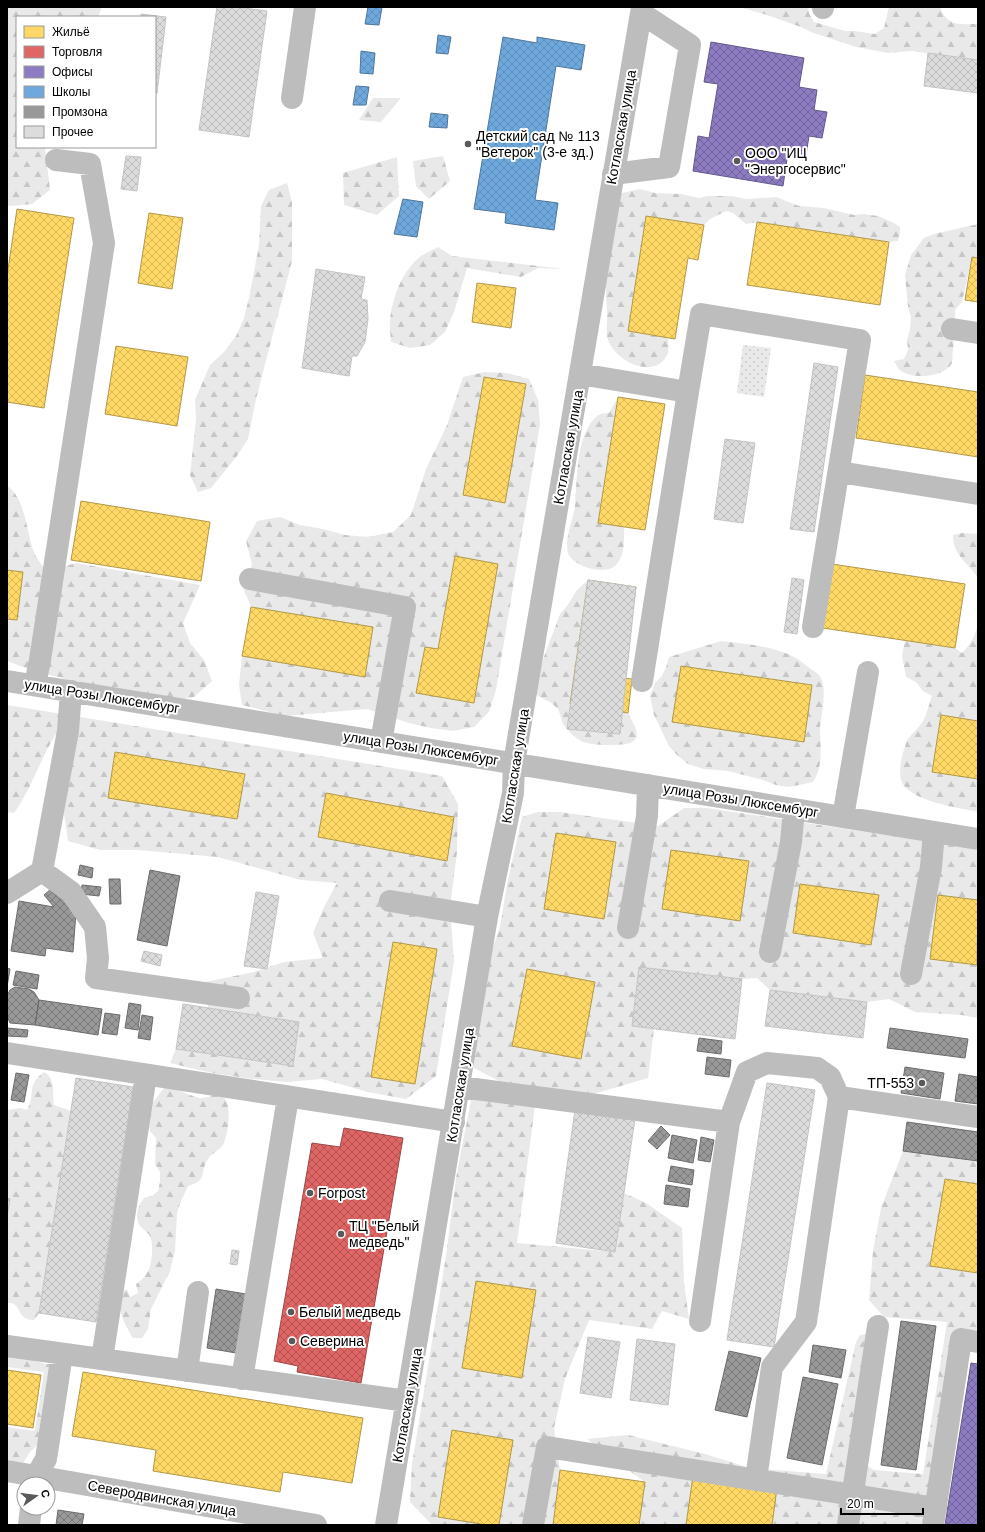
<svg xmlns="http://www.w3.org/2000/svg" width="985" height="1532" font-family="Arial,sans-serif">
	<defs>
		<pattern id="forest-firs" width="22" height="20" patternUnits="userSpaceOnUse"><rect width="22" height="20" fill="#e9e9e9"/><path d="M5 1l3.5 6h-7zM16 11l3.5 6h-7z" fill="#c6c6c6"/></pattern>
		<pattern id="park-dots" width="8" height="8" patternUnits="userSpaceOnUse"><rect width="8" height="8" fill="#e9e9e9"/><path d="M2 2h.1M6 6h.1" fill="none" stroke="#c6c6c6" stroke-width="1.8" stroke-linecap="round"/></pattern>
		<pattern id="homes-cross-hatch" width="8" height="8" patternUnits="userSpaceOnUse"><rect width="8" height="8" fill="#ffd966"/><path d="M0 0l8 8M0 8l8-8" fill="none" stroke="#d9b857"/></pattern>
		<pattern id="shops-cross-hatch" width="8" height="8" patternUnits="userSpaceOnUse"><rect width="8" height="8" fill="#e06666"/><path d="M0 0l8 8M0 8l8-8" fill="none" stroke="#b35252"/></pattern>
		<pattern id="offices-cross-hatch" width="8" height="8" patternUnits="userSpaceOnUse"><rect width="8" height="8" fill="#8e7cc3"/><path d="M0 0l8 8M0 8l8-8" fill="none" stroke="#72639c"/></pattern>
		<pattern id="schools-cross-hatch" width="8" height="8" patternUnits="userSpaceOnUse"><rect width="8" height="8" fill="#6fa8dc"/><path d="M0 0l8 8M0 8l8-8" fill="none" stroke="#5e8fbb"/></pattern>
		<pattern id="industry-cross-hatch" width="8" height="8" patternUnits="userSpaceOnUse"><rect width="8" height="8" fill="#999"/><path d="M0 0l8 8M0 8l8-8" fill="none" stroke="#7a7a7a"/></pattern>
		<pattern id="building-cross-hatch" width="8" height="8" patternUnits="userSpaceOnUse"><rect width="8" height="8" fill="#dcdcdc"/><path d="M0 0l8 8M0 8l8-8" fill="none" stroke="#bbb"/></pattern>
	</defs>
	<rect width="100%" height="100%" fill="#fff"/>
	<path fill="url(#forest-firs)" d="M7,7H100L101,9L98,17H17V147H45L50,190L32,204L9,206L7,205Z
		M739,7H808L809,13L814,22L845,31H854L875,34L884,28L889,7H940C947,27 960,24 978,24V60L911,51L888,53L856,47L811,32L801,27L764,14Z
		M373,98H401L381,122L359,120Z
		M443,156L450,181L429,199L416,186L413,161Z
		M397,157L399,196L377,215L344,205L343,173Z
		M287,183L292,202V261L256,399L248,439L237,456L211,488L198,492L190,475L196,419L195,400L210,365L224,352L236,336L244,318L249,298L259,245L261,206L269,190Z
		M640,189L655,193L681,194L699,198L707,196H732L746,199L776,197L799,206L824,208L854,215L862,214L878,216L894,223L900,227V232L898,241L889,242L757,222L746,224L733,213L726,211L710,219L704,225L647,216L628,331L668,338C668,342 669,349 668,353C656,382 615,361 608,340C605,331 608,322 607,313C607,301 605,288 606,276C607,250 612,223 616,197L622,193Z
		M978,224V258L972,257L962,302L955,310C956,324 954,337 953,350C952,354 953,359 952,363C945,377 914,380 901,371C898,369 896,364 894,361L904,359L908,350L907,340L910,329L911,317L908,307L905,275L911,255L924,238L934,234Z
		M438,247L452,256L564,269L538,268L521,277L467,268L454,312L445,332L430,345L410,348L391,342C391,336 389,329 390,323C391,300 402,270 421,256C426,253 432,250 438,247Z
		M485,372L507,373L529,379L538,400L540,424L496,690L489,712L474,727L453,731L431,728L409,723L367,709L285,716L242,705L239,685L242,656L251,607L243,588L252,565L246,541L257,521L280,517L300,525L323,529L345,535L368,537L393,532L411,515L426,469L447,425L463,377Z
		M618,397L598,523L624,527C624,540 625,555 616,565C606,576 573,567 568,553C564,539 573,520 575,506C577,481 576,436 595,418C598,414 604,413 609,413Z
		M7,486C24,495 27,532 33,550C36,558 42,565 46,571L76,563L200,585L183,623L190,643L204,660L212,681L194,697L171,701L81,685L59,677L36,672L7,661Z
		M962,533L978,534V578C967,561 953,556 953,535Z
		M588,580L570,704L628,713L636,729L637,737C635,739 633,742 630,743C621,746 589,746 581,741C576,738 570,733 567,729C560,723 562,713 556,707C550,700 542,700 536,694C537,684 541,675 541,665L560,614L567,606L577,590Z
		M978,623V812C960,808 907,801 901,780C898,769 903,751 907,741C910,735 917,730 921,724C927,716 928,706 932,696L923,691L916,682L906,677L902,656L905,640L955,648L962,653C970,645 976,635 978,623Z
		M721,641C746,644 774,646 796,658C800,660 804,664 808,667C812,670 818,673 820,676C828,689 821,714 820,728C820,747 824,765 813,782L789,787L776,785L763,780L728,771L704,769L688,764L677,755L669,746L654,715L650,696L655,683L662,676L666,667L669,657Z
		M7,705L442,776L458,804L457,852L450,907L454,961L436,1076L406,1099L368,1092L322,1079L286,1082L253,1079L212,1073L170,1063L176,1049L292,1066L299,1022L208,1008L205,982L254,972L284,962L323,958L313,933L324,907L337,883L301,880L218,857L138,850H100L68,841L64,813L72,766L56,734C40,759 32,788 14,813L7,812Z
		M684,808H707L978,849V1018L961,1015L915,1012L889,999L867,1002L770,990L757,978L742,979L639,967L632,1026L654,1029L648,1078L590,1095L499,1081L474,1068L473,1038L487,965L500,927L507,884L522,817L538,812H560L658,826Z
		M44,1072C56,1078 52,1093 54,1105C60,1108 66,1108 72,1112L39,1313L34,1320C16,1321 22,1301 7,1303V1110L20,1108L27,1110C36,1093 26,1085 44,1072Z
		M168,1085C175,1088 196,1099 202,1098C207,1098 213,1095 218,1094C220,1095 224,1097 225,1099C232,1108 228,1138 222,1146C218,1151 211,1154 208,1159C199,1172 209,1180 188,1186L180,1203L177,1213L175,1251L170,1271L151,1309L148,1329L142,1338H133C127,1329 115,1306 120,1295C121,1293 125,1290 127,1289L130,1297L138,1293L136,1284C140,1281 144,1278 147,1273C152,1265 154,1245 150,1236C147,1231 140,1228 138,1222C135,1213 139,1205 144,1198L152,1196L158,1191L160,1182V1172L155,1164L156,1138L150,1131L148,1122L151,1104C158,1098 160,1090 168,1085Z
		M497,1099L535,1106L517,1243L615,1252L624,1193L646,1203L682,1228L684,1283L689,1319L662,1311L652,1329L589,1320L565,1379L554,1428L560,1470L553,1525H432L410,1502L412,1464L446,1256L456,1178L471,1100Z
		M903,1151L978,1161V1329L967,1334L927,1525H639L645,1482L617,1462L587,1439L628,1435L705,1454L750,1468L826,1474L856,1342L860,1335L867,1334L851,1456L874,1470L923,1474L947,1322L884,1317L869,1300L873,1251L881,1208Z
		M7,1351L45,1364H51L40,1442L30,1452L23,1463L7,1460V1427L35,1431L44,1372L7,1367Z"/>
	<path fill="url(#park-dots)" d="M743,345L771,348L764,397L737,393Z"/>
	<path fill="url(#homes-cross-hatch)" stroke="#b29847" d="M17,209L74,218L44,408L7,402V276Z
		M149,213L183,218L172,289L138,283Z
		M646,216L704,225L698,260L688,258L675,339L628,331Z
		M757,222L889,242L880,305L747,285Z
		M972,257L978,258V302L965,300Z
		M477,283L516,288L511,328L472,322Z
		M116,346L188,357L177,426L105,414Z
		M865,375L978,392V457L856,438Z
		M484,377L526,384L505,503L463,495Z
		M618,397L665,404L645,530L598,523Z
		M81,501L210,522L201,581L71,560Z
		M455,556L498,564L474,703L416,693L425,647L438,649Z
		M832,564L965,584L955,648L823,628Z
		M7,570L23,572L17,620L7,619Z
		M588,580L636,587L623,678L632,679L628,713L570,704Z
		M251,607L373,627L365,677L242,656Z
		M681,666L812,685L804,742L672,722Z
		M941,715L978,721V779L932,772Z
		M115,752L245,774L237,819L108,798Z
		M326,793L454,817L447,861L318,837Z
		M556,833L616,842L604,919L544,909Z
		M671,850L749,861L740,921L662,909Z
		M800,884L879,895L871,945L793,933Z
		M938,895L978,900L977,965L930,959Z
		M393,942L437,949L415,1084L371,1077Z
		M527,969L595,982L581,1059L512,1046Z
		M945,1179L978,1184V1273L930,1266Z
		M476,1281L536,1290L522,1378L462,1368Z
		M7,1370L41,1375L33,1428L7,1424Z
		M83,1372L363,1418L352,1483L283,1472L280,1492L153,1471L156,1450L72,1436Z
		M452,1430L513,1440L499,1525H487L438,1517Z
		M560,1470L645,1482L639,1525H553Z
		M693,1476L777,1488L772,1525H686Z"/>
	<path fill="url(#shops-cross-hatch)" stroke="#9d4747" d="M344,1128L403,1138L361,1383L297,1372L298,1366L274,1361L312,1143L340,1147Z"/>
	<path fill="url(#offices-cross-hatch)" stroke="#635788" d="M711,42L804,58L799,87L817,90L814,110L827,112L822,138L809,136L806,155L788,152L783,186L693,171L698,136L709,138L718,84L704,82Z
		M971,1363L978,1364V1525H945Z"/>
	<path fill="url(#schools-cross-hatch)" stroke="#4e769a" d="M368,7H382L379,25L365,24Z
		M438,35L451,37L448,54L436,53Z
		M503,37L537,43V37L585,45L581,70L556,66L535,200L558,203L554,230L505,223L506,213L474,209Z
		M361,51L375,53L373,74L360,73Z
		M356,86L369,87L366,105H353Z
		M431,113L448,115L447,128L429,127Z
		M403,199L423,202L417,237L394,234Z"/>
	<path fill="url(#industry-cross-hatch)" stroke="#6b6b6b" d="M80,865L93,868L92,878L78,875Z
		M150,870L180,876L167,946L137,940Z
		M109,879H120L121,904H110Z
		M82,885L101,887L99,896L81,894Z
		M52,888L76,912L73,952L46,948L45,956L11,951L19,901L54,907L44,895Z
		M7,968L10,969L7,987Z
		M16,971L39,975L37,989L13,985Z
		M15,987L29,989L34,992L39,1000L35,1025L10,1023L7,1016V996L10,990Z
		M39,1000L102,1009L98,1035L35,1025Z
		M129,1003L141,1005L138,1030L125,1028Z
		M105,1013L120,1015L117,1035L102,1033Z
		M142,1015L153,1017L150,1040L138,1038Z
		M7,1028L28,1030L27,1037L7,1036Z
		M890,1028L968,1039L965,1058L887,1048Z
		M699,1038L722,1041L721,1054L697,1051Z
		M707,1057L731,1060L729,1077L705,1074Z
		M905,1067L944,1073L940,1099L901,1093Z
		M16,1073L29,1075L24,1102L11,1100Z
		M959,1074L978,1077V1104L955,1101Z
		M907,1122L978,1132V1161L903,1151Z
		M661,1126L670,1135L657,1149L648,1141Z
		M672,1135L697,1140L693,1163L668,1158Z
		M701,1137L714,1140L710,1162L698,1160Z
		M671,1166L694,1170L692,1185L668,1181Z
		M666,1185L690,1189L688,1207L664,1204Z
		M216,1289L246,1294L236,1353L207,1348Z
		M901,1321L936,1326L916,1470L881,1465Z
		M813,1345L846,1350L841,1378L809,1372Z
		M729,1351L761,1358L747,1417L715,1410Z
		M803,1377L838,1384L822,1465L787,1458Z
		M58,1510L84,1514L82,1525H56Z"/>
	<path fill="url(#building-cross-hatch)" stroke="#c4c4c4" d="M217,7H236L267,11L249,137L199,130Z
		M141,14L166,17L157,93H155V17H141Z
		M928,53L978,60V93L924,86Z
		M126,156L141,157L137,191L121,189Z
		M316,269L365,277L361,299L367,300L368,319L365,342L357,356H352L349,376L302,368Z
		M814,363L838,367L814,532L790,529Z
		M725,439L755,443L743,523L714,519Z
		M792,578L804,580L797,634L784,632Z
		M588,580L636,587L620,734L567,729Z
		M256,892L279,896L267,969L244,966Z
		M144,951L162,955L160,966L141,961Z
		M639,967L742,979L735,1039L632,1026Z
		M770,990L867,1002L863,1038L765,1026Z
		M183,1004L299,1022L293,1066L176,1049Z
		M76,1078L133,1087L96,1322L39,1313Z
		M767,1083L815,1090L774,1347L727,1340Z
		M575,1110L635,1119L615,1252L556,1243Z
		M7,1198L10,1199L7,1217Z
		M232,1250L239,1251L237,1265L230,1264Z
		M588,1337L620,1342L611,1398L580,1393Z
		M637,1339L675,1344L668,1405L630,1400Z"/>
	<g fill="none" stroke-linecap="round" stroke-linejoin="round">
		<path stroke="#bdbdbd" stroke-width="22" d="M823,8V7
			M292,98L305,7
			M613,174L669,167L690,45L641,13
			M952,329L978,333
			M580,374L688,392L701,314L860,340L813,627
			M839,472L978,494
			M250,579L405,607L381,742
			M7,681L978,839
			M642,681L688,392
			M35,685L40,660L104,243L90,164L56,160
			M843,817L868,672
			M42,871L71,892L95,927L98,958L96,978L239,998
			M7,893L42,871L68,731L71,691
			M390,901L487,917
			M628,928L647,816L648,785
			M770,952L791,842L794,809
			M911,974L931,867L934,832
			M7,1053L454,1122
			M460,1087L729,1122
			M839,1097L978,1117
			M700,1321L729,1122L747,1072L767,1063L817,1068L830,1077L839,1097L806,1322L772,1367L756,1479
			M7,1346L407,1401
			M102,1359L146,1075
			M187,1371L198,1292
			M242,1379L288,1097
			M7,1471L316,1525
			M35,1484L36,1476L46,1459L62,1354
			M29,1525L31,1508
			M386,1525L487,917L513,793L514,763L642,7
			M533,1525L547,1447L936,1508
			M848,1525L878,1326
			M933,1525L961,1339L978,1342"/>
	</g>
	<g fill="#595959" stroke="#fff" stroke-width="1.5">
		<circle cx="468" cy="144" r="4"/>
		<circle cx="737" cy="161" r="4"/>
		<circle cx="922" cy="1083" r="4"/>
		<circle cx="310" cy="1193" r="4"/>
		<circle cx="341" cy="1234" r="4"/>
		<circle cx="291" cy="1312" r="4"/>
		<circle cx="292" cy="1341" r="4"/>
	</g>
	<g text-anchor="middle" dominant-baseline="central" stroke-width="4" stroke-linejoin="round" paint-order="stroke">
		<g font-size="14" fill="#000" stroke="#fff">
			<text transform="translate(621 127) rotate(-80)">Котласская улица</text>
			<text transform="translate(568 447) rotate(-80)">Котласская улица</text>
			<text transform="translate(102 696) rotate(9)">улица Розы Люксембург</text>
			<text transform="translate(421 748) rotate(9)">улица Розы Люксембург</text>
			<text transform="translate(515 766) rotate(-81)">Котласская улица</text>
			<text transform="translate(741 800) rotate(9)">улица Розы Люксембург</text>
			<text transform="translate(460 1085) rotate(-81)">Котласская улица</text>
			<text transform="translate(407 1405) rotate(-80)">Котласская улица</text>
			<text transform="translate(162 1498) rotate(10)">Северодвинская улица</text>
		</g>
		<g font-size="14" fill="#000" stroke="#fff" text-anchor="start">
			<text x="476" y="136">Детский сад № 113<tspan x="476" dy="16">"Ветерок" (3-е зд.)</tspan></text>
			<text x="745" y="153">ООО "ИЦ<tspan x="745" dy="16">"Энергосервис"</tspan></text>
			<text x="914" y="1083" text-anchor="end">ТП-553</text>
			<text x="318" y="1193">Forpost</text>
			<text x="349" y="1226">ТЦ "Белый<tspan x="349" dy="16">медведь"</tspan></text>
			<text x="299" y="1312">Белый медведь</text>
			<text x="300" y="1341">Северина</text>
		</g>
	</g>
	<rect width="985" height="1532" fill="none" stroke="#000000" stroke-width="16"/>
	<rect x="16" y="16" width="140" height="132" fill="#ffffff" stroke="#999999"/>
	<rect x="24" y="26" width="20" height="12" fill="#ffd966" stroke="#999999"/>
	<text x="52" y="36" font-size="12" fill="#000000">Жильё</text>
	<rect x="24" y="46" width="20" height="12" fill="#e06666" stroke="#999999"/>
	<text x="52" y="56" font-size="12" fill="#000000">Торговля</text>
	<rect x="24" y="66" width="20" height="12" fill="#8e7cc3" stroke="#999999"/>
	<text x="52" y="76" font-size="12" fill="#000000">Офисы</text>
	<rect x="24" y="86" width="20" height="12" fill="#6fa8dc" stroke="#999999"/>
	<text x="52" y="96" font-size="12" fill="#000000">Школы</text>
	<rect x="24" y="106" width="20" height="12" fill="#999999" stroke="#999999"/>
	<text x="52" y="116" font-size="12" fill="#000000">Промзона</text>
	<rect x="24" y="126" width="20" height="12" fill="#dcdcdc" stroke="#999999"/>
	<text x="52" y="136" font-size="12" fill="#000000">Прочее</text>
	<g transform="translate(36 1496) rotate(76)"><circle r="19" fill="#ffffff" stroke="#999999"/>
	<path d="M0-3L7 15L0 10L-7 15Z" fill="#595959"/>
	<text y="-6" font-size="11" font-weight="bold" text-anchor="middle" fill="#000000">С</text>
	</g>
	<path d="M841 1508v6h82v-6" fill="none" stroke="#000000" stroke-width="2"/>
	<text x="847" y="1508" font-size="12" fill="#000000" stroke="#ffffff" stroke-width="3" paint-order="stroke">20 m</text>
</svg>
